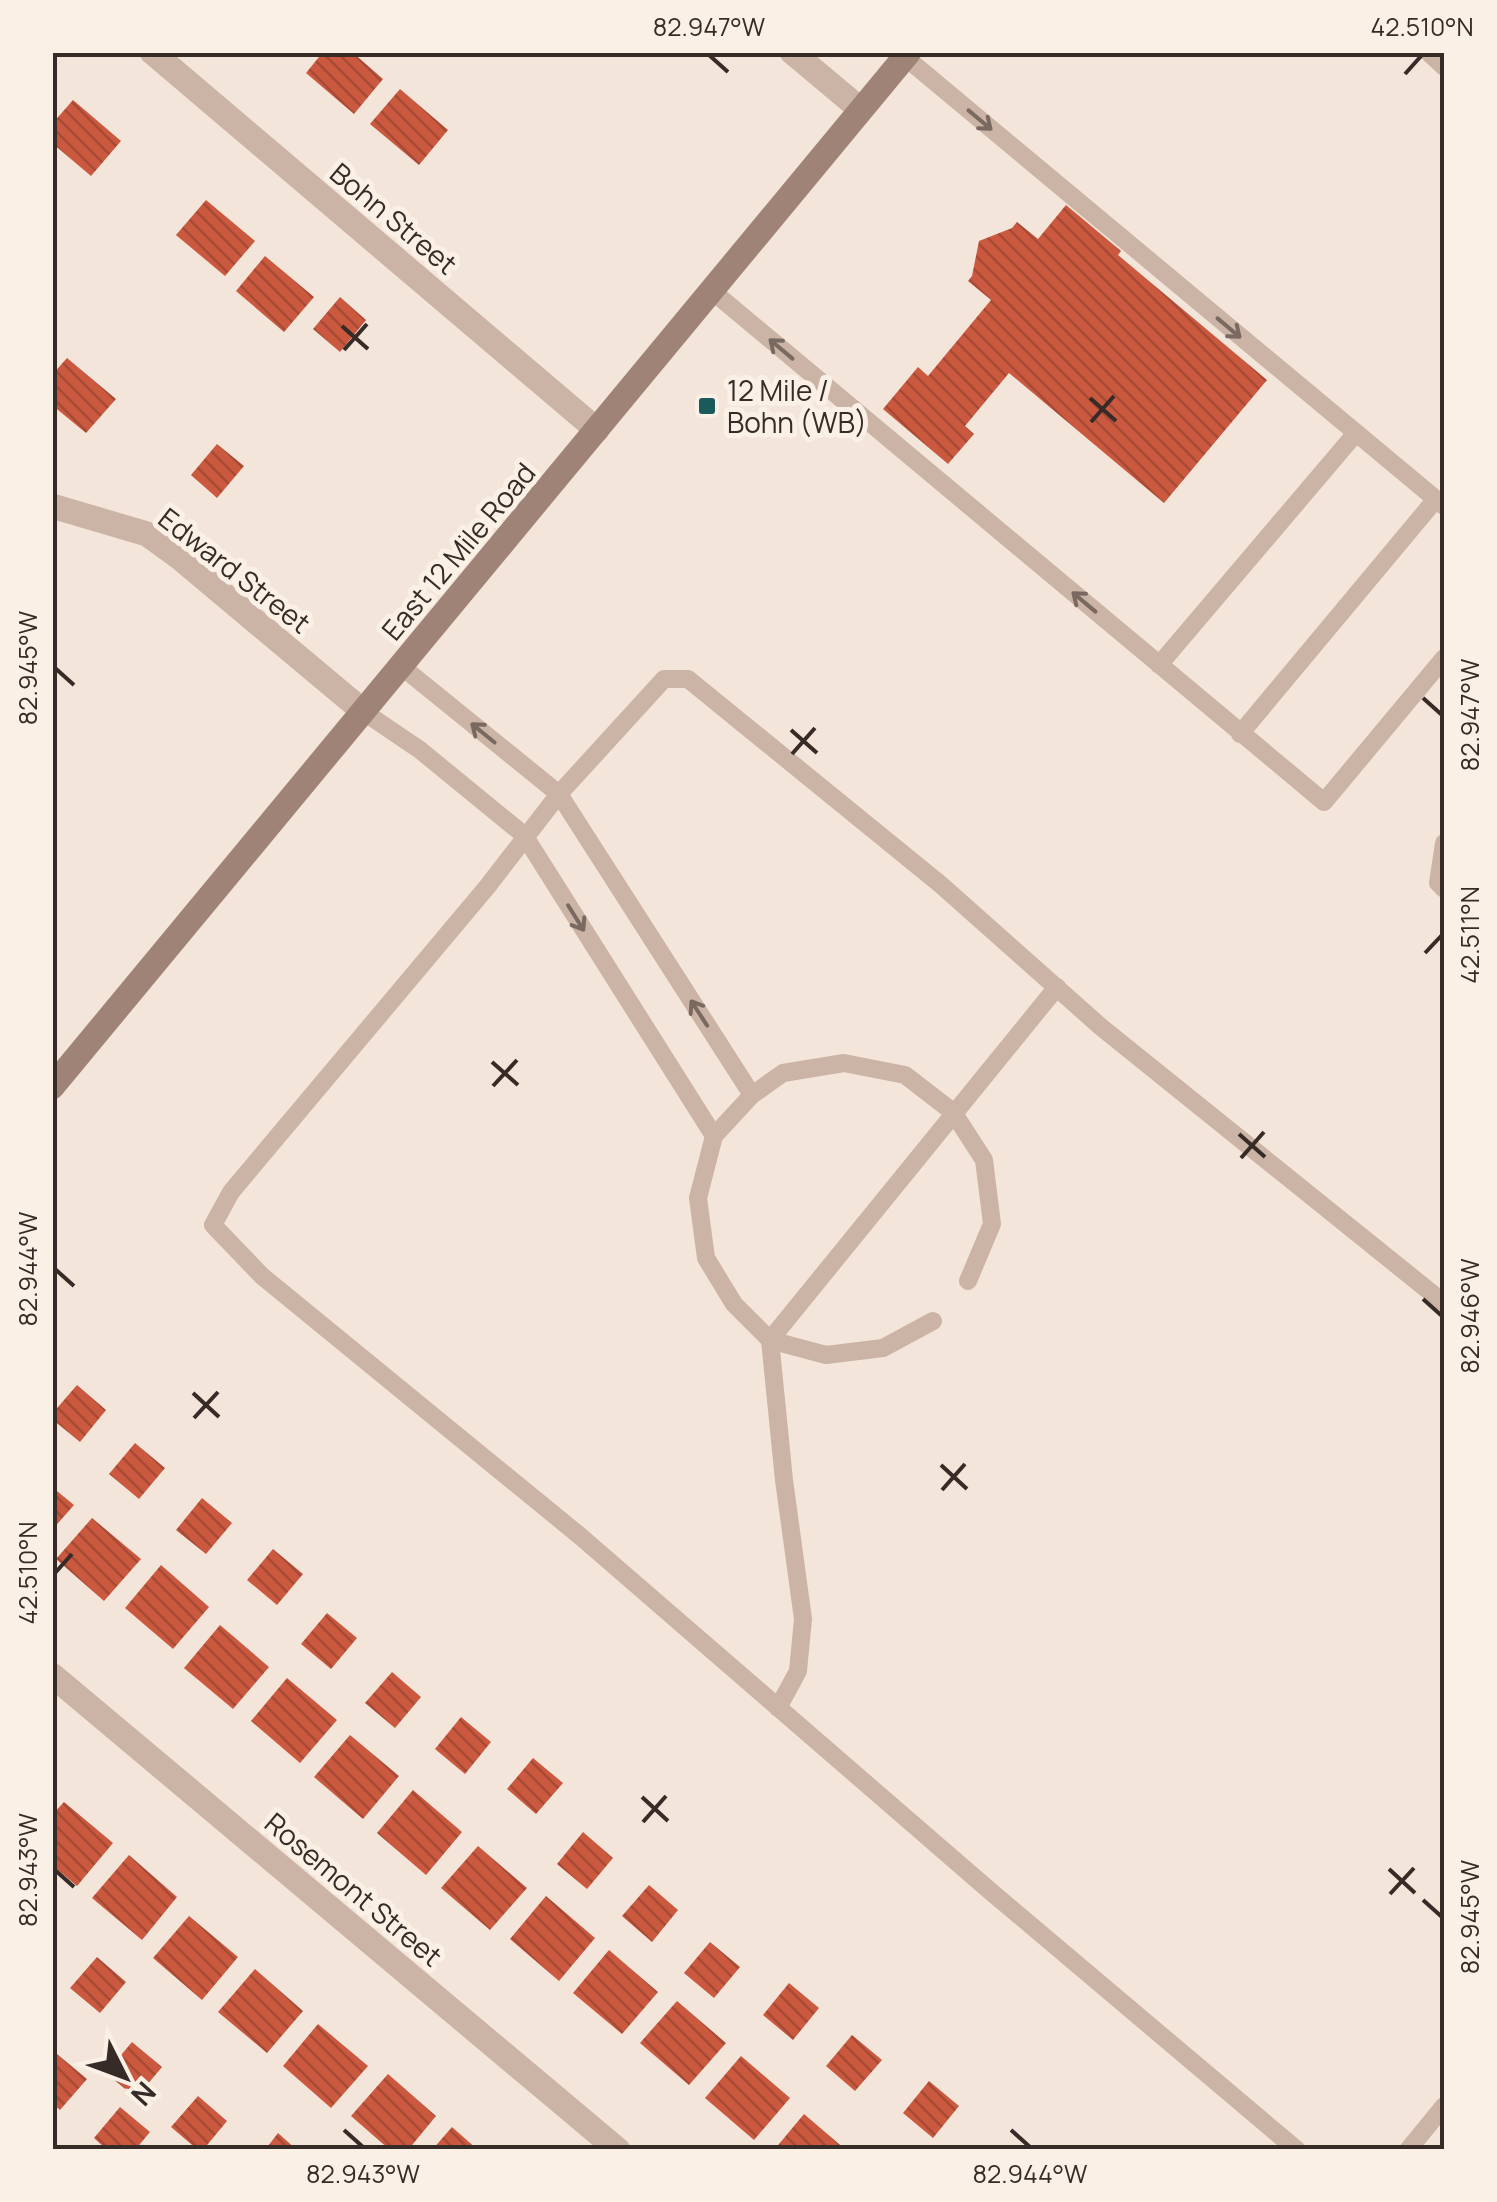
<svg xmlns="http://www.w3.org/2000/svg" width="1497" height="2202" font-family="Manrope,sans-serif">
	<defs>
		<pattern id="building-back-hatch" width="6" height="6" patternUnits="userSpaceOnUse" patternTransform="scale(2.5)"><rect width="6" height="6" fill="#cb593f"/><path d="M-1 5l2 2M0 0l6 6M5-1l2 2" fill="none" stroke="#a64a35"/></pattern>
	</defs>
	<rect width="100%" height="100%" fill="#f3e5da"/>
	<path fill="url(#building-back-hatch)" d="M323,52H352L383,79L354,114L306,73Z
		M400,89L448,130L419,165L370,124Z
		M73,100L121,141L91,176L52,143V124Z
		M206,200L255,241L225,276L176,235Z
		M1066,205L1121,251L1118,255L1267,380L1164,503L1009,373L965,426L974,434L948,464L883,409L918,367L928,376L991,300L968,281L972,276L979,241L1012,228L1017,222L1038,239Z
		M265,256L314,297L284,332L236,291Z
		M340,297L366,320L340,352L313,329Z
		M67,358L116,399L86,433L52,405V375Z
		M217,444L244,466L217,498L191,475Z
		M77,1385L106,1410L80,1442L52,1419V1414Z
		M135,1443L165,1468L139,1499L109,1474Z
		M52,1487L74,1505L52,1530Z
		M202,1498L232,1523L206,1554L176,1530Z
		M92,1518L141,1559L104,1601L56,1559Z
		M273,1549L303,1574L277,1605L247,1580Z
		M161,1565L209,1607L173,1649L125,1608Z
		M327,1613L357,1638L331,1669L301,1644Z
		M220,1625L269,1667L233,1709L184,1668Z
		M392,1672L421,1697L395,1728L365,1703Z
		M287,1678L337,1720L300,1763L251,1721Z
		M461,1717L491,1742L465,1774L435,1749Z
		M350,1735L399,1776L363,1819L314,1777Z
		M533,1758L563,1783L536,1814L507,1789Z
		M413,1790L462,1832L426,1875L377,1833Z
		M64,1802L113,1843L77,1886L52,1865V1815Z
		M583,1832L613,1858L587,1889L557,1864Z
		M478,1846L527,1888L490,1930L441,1888Z
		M129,1855L177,1897L142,1940L92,1898Z
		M649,1885L678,1910L652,1942L622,1916Z
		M546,1896L595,1938L559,1981L510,1939Z
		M189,1916L238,1957L202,2000L153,1958Z
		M710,1942L740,1967L714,1998L684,1973Z
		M609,1950L658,1992L622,2034L573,1993Z
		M97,1957L126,1982L100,2013L70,1988Z
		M255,1969L303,2011L267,2053L218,2012Z
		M789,1983L819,2008L793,2040L763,2015Z
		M677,2001L726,2043L689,2085L640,2043Z
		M318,2024L368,2066L331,2108L283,2066Z
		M852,2035L882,2060L855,2091L826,2066Z
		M132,2042L162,2067L136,2098L106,2073Z
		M57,2054L87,2079L60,2110L52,2103V2059Z
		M741,2056L790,2098L754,2140L705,2098Z
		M388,2074L436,2116L408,2150H390L351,2116Z
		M929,2081L959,2106L933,2138L903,2113Z
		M198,2096L227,2121L203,2150H198L171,2127Z
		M120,2107L150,2132L135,2150H107L94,2138Z
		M804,2114L846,2150H774Z
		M452,2127L478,2150H432Z
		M278,2133L297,2150H265Z"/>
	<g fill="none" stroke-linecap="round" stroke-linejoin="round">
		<path stroke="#cbb4a5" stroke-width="18" d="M1428,52L1444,67
			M905,57L1444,506
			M711,290L1324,802L1444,658
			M1159,665L1356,433
			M401,666L559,794L752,1095
			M364,712L420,750L524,835L714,1136
			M1240,734L1436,499
			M1444,843L1438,883L1444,889
			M933,1321L883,1348L826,1355L770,1340L734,1304L706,1258L698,1198L714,1136L752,1095L783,1073L844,1063L905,1075L953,1112L984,1160L992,1224L968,1281
			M778,1708L798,1671L803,1619L784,1480L770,1340L1057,987
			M1297,2150L989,1890L580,1536L262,1276L213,1225L231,1192L487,887L559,794L664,679H688L940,884L1101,1027L1444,1303
			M1408,2150L1444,2106"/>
		<path stroke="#cbb4a5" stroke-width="25" d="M152,52L597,430
			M792,52L860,109
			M52,506L147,534L180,558L364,712
			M52,1675L618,2150"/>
		<path stroke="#9f8377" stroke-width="25" d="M52,1087L909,52"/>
	</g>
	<defs><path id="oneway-shaft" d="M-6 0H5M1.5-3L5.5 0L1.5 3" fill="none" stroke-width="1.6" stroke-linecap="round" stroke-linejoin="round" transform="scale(2.5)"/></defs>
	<g stroke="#7a6960">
		<use href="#oneway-shaft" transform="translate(980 120) rotate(40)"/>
		<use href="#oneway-shaft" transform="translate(1229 328) rotate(40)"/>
		<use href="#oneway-shaft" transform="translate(781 349) rotate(-140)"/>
		<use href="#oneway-shaft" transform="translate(1084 602) rotate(-140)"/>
		<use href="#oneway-shaft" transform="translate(483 733) rotate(-141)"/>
		<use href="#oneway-shaft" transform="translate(576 918) rotate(58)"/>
		<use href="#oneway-shaft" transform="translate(699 1013) rotate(-123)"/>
	</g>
	<path fill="none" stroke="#372b27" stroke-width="4" d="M709,55L728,72M1405,74L1422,55M342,326L368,349M344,350L367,324M1090,398L1116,421M1091,422L1114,396M55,668L74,685M1423,698L1442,715M791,730L817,753M792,754L815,728M1425,953L1442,935M492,1062L518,1085M493,1086L517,1060M1239,1134L1265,1157M1241,1158L1264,1132M55,1269L74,1286M1423,1299L1442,1316M193,1393L219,1417M194,1418L218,1392M941,1465L967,1489M942,1490L965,1464M55,1573L72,1554M642,1797L668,1821M643,1822L666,1796M1389,1869L1415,1893M55,1870L74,1887M1390,1894L1414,1868M1423,1900L1442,1917M344,2130L363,2147M1011,2130L1030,2147"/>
	<rect fill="#1b5a5a" stroke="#faf0e6" stroke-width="4" x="697" y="396" width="20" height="20" rx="5"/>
	<g text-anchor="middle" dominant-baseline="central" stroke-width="10" stroke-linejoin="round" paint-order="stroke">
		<g font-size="28" fill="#372b27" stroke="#faf0e6">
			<text transform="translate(394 218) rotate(40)">Bohn Street</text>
			<text transform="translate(458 551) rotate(-50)">East 12 Mile Road</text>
			<text transform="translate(235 570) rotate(38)">Edward Street</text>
			<text transform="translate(354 1889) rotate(40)">Rosemont Street</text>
		</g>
		<g font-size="28" fill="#372b27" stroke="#faf0e6" text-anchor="start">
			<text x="727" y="390">12 Mile /<tspan x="727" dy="32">Bohn (WB)</tspan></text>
		</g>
	</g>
	<rect width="1497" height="2202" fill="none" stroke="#faf0e6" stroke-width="110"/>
	<g transform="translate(125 2077) rotate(132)" stroke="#faf0e6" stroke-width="8" paint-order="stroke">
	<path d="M0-8L18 38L0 25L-18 38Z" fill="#372b27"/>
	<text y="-15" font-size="28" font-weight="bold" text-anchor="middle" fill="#372b27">N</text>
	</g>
	<rect x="55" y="55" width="1387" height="2092" fill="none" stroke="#372b27" stroke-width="4"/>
	<g font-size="25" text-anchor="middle" fill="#372b27">
		<text x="709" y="36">82.947°W</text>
		<text x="1422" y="36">42.510°N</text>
		<text transform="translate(28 668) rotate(-90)" y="9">82.945°W</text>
		<text transform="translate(1470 715) rotate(-90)" y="9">82.947°W</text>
		<text transform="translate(1470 935) rotate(-90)" y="9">42.511°N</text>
		<text transform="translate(28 1269) rotate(-90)" y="9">82.944°W</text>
		<text transform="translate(1470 1316) rotate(-90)" y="9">82.946°W</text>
		<text transform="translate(28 1573) rotate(-90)" y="9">42.510°N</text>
		<text transform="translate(28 1870) rotate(-90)" y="9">82.943°W</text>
		<text transform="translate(1470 1917) rotate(-90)" y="9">82.945°W</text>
		<text x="363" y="2183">82.943°W</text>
		<text x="1030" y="2183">82.944°W</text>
	</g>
</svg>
